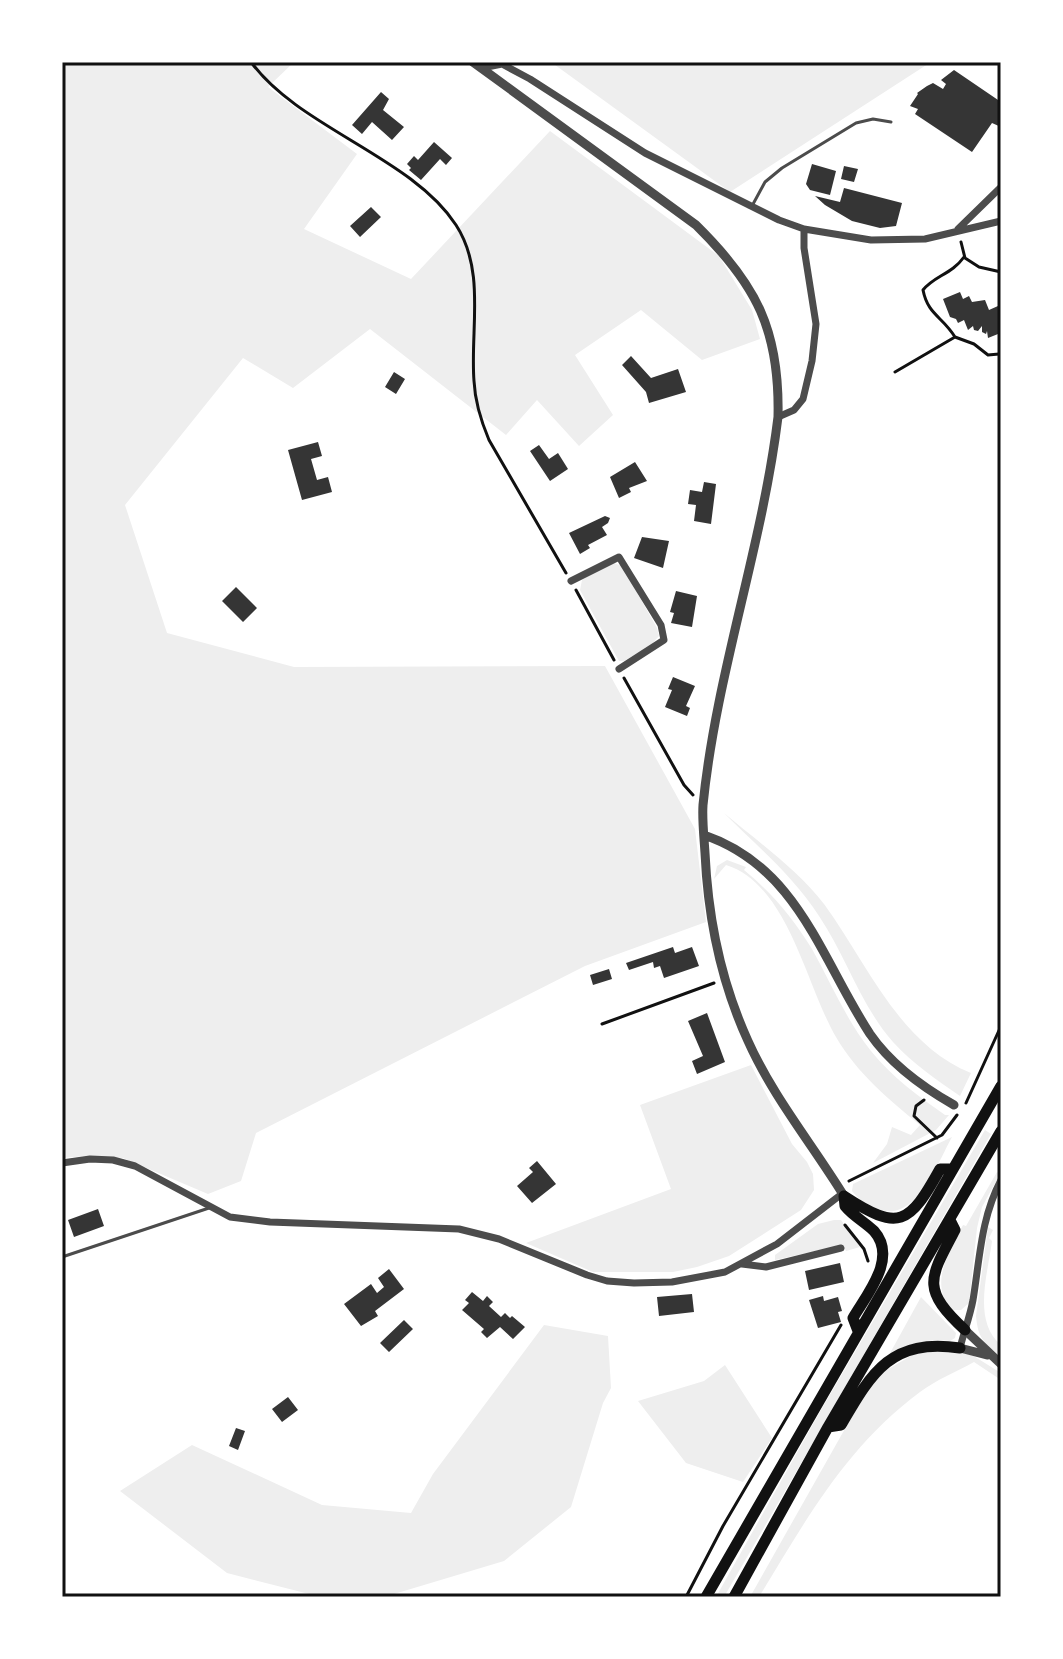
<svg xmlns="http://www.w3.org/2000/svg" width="1063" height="1659" font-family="'Golos Text',sans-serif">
	<rect width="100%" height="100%" fill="#fff"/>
	<path fill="#eee" d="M62,62H294L268,87L357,154L304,229L411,279L550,131L719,256L752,310L760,339L702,360L641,310L575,355L613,415L579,446L537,400L506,435L370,329L293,388L243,358L125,505L167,633L294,667L605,666L695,829L706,922L585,966L256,1133L241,1181L208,1194L123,1158L87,1156L62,1158Z
		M551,62H931L730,192Z
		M611,562L622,566L657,628L659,636L650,646L624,661H619L580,590L582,580Z
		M724,813C757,841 797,869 824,904C867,963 899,1044 971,1073L960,1096C937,1080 913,1064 893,1042C861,1006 846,956 819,916C794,877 757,846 724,813Z
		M727,860L746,867L744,870C772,893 793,918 812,949C831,983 846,1020 871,1051C892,1077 918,1096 945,1115H949L936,1130L873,1163L887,1144L892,1127L911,1135L920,1125C888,1099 857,1073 836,1037C806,986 788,884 726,865L714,879L717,866Z
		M751,1065L792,1144L807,1162L813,1174L814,1190L801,1210L729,1256L697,1267L673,1272H593L526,1243L671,1189L640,1105Z
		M985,1130L991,1134L724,1597H716L821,1410Z
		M952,1137C938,1162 916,1224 878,1209C867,1205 860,1201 852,1191L853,1184Z
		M997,1172L1000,1174L982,1207L977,1228L969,1303L961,1310H951C929,1282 949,1253 963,1225L966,1226Z
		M834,1220H841L860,1247L846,1251L843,1245L775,1260V1255L818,1224Z
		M988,1227L993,1230L989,1238L992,1241C988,1273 972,1321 1001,1345V1356C984,1343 978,1339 976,1316Z
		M921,1297L956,1333L955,1338L950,1341C927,1338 910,1345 889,1355Z
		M544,1325L608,1336L611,1388L603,1403L571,1507L504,1561L384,1597H321L227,1573L120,1491L192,1445L322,1505L411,1513L433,1474Z
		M950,1350L972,1355L1001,1373V1380L974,1362C956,1372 936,1380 920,1392C845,1448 806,1520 759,1597H750L855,1411L880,1374L914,1354Z
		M725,1365L772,1438L743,1482L686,1463L638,1401L704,1381Z"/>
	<path fill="#353535" d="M954,70L1001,102V127L992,123L972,152L915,114L918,109L910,106L918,94L917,93L927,86L933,83L943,89L946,84L941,80Z
		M381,92L389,99L383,110L404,127L392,140L372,122L362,134L352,125Z
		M434,142L452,158L446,165L440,159L421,180L409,170L411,168L407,164L414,156L418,160Z
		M812,164L836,171L830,195L810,190L806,184Z
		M844,166L858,169L854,182L841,179Z
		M844,188L902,203L896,226L880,228L852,221L825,205L815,196L840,202Z
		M371,207L381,217L360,237L350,226Z
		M960,292L963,299L969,296L972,302L985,300L989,310L998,306L1001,310V341L998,334L988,338L987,331L986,334L982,332V326L978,331L974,330L973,326L968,330L964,320L958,323L956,319L950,317L943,299Z
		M631,356L651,378L678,369L686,392L649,403L646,392L622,365Z
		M394,372L405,379L396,394L385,387Z
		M318,442L322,456L311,459L317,480L328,477L332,492L302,500L288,450Z
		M539,445L549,459L558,453L568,469L550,481L530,451Z
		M635,462L647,481L629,488L631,492L619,498L610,477Z
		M704,482L716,484L711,524L694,521L696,505L688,504L690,490L702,492Z
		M605,516L610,518L608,523L602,527L607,535L588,545L590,548L580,554L569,533Z
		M642,537L669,541L663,568L634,558Z
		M236,587L257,608L243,622L222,601Z
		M676,591L697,596L692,627L671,623L674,613L670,612Z
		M673,677L695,686L686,706L690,708L687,716L665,707L672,690L668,689Z
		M673,947L675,953L692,947L699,966L664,978L660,966L654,968L653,962L629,970L626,963Z
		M609,969L612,979L593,985L590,975Z
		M707,1013L725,1062L697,1074L692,1061L703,1056L688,1021Z
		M537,1161L556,1184L532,1203L517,1186L533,1172L529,1168Z
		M98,1209L104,1226L74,1237L68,1220Z
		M840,1263L844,1282L809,1290L805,1271Z
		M389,1269L404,1289L375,1311L378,1316L361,1326L344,1304L371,1284L377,1293L384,1287L378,1278Z
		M472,1292L483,1301L487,1296L493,1302L489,1306L501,1317L505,1313L510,1318L512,1316L525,1327L513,1339L500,1327L487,1338L481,1332L484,1329L462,1310L469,1303L465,1300Z
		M692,1294L694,1312L659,1316L657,1297Z
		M823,1296L824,1301L838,1297L842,1311L838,1312L841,1322L818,1328L809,1300Z
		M404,1320L413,1329L389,1352L380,1343Z
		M288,1397L298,1410L282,1422L272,1409Z
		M236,1428L245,1431L238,1450L229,1446Z"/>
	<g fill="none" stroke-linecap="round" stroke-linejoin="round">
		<path stroke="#111" stroke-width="3" d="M251,62C299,128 412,157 456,225C486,271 470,330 474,381C475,402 481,421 489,440L566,573
			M961,242L965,258L979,267L1001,272
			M964,257C952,274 934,276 923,290C928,315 942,316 955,337L974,344L988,355L999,354
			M895,372L955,337
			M576,590L614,660
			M624,678L684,785L693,795
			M602,1024L714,983
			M924,1100L916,1106L914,1116L937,1138
			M966,1103L1001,1026
			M849,1181L942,1135L957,1115
			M845,1225L864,1249L868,1261
			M686,1597L723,1526L841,1325"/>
		<path stroke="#4c4c4c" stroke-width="3" d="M752,206L765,182L782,168L856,123L873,119L891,122
			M62,1257L209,1208"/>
		<path stroke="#4c4c4c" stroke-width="7" d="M482,68L502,64L530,79L645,153L779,220L804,229V248L816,324L812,361L803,399L794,410L778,417
			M804,229L871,240L925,239L1001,221
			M958,229L1001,187
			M571,581L619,557L661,625L664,640L619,669
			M62,1163L90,1159L113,1160L135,1166L230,1217L270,1222L459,1229L499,1239L587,1275L607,1281L634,1283L672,1282L725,1272L777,1244L843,1193
			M742,1264L766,1267L841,1248
			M960,1348C964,1332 970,1316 973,1300C980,1257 981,1218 1001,1180"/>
		<path stroke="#4c4c4c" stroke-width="9" d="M473,62L696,225C757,285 780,331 778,417C762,548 716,674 703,805C702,820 704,837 705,853C708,918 721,982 748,1041C773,1097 812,1144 844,1196
			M704,835C798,867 821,959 870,1034C890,1063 924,1088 954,1105
			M965,1330L1001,1364
			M960,1348L987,1355"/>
		<path stroke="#111" stroke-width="11" d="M844,1196L845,1206C853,1216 865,1222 874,1231C898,1258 867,1294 853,1318L858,1331
			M844,1196C899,1232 909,1225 940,1169H951
			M950,1220L955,1230C929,1279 921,1289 965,1330
			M828,1427L841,1425C872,1372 891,1338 960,1348
			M706,1597L1001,1086
			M734,1597L828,1427L1001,1131"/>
	</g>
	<rect width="1063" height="1659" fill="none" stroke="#ffffff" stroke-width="128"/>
	<rect x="64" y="64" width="935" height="1531" fill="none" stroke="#111" stroke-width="3"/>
</svg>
